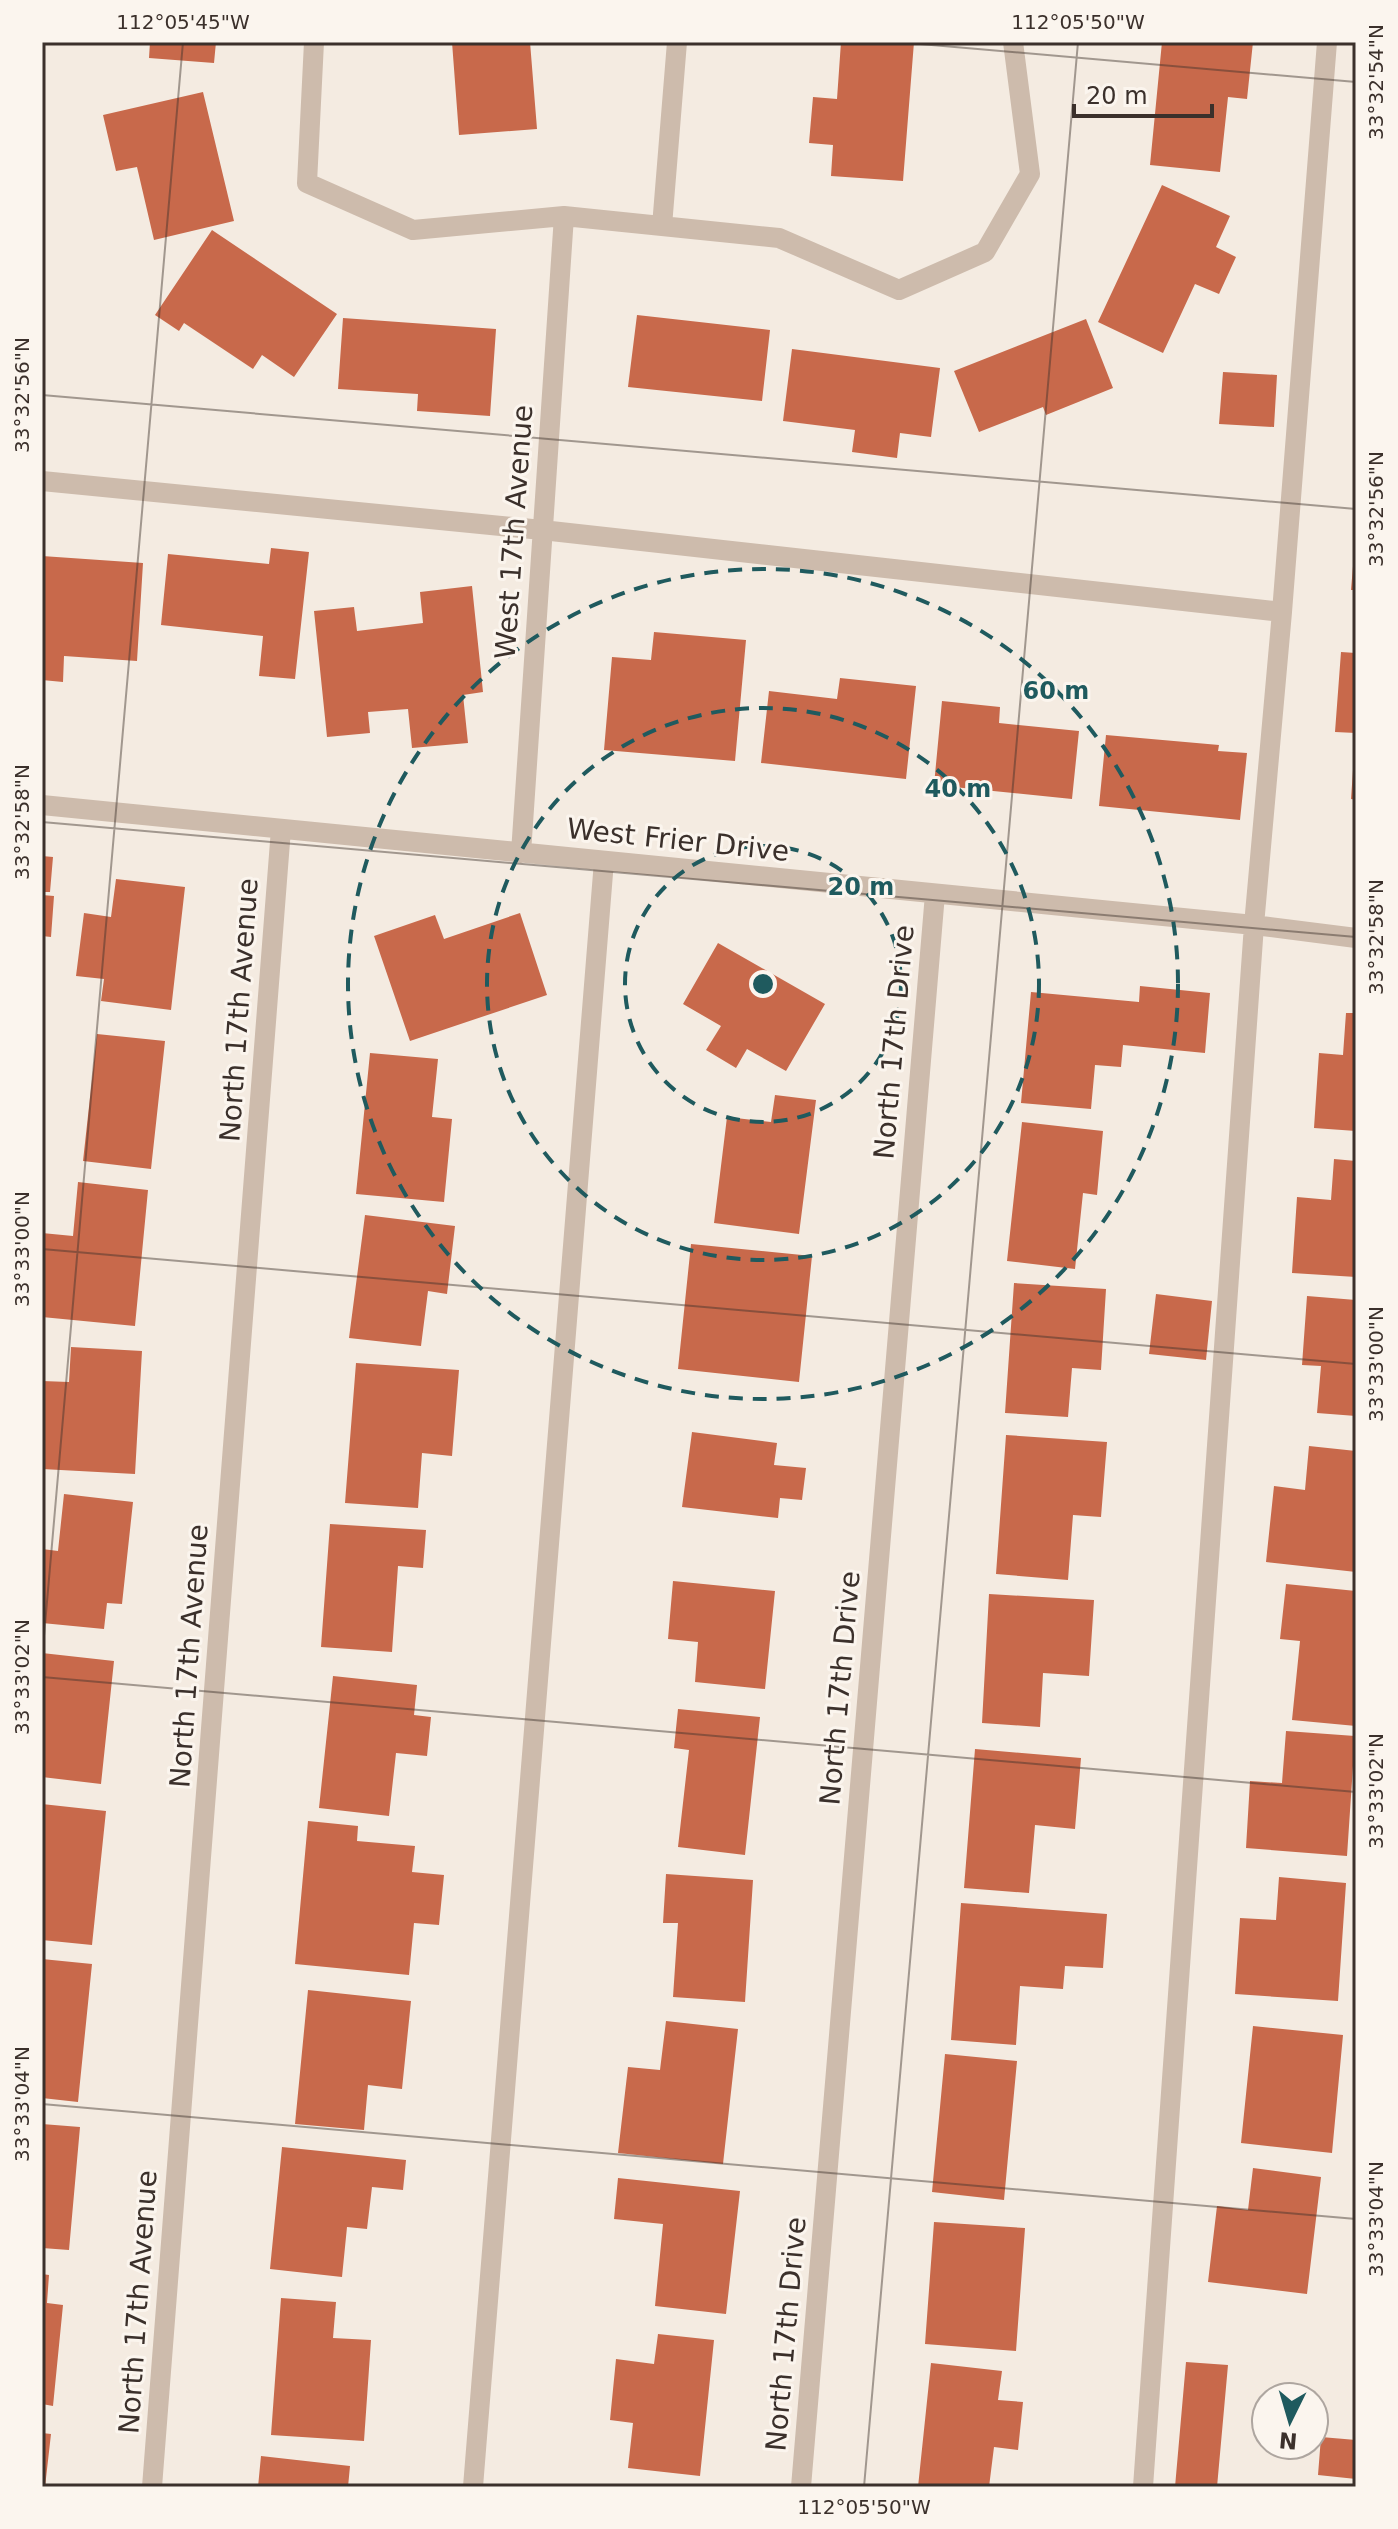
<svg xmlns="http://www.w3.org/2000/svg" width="1398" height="2529" font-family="'DejaVu Sans',sans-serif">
	<rect width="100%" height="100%" fill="#f4ebe1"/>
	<path fill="#c8694b" d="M150,42H216L214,63L149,58Z
		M452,42H530L537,129L459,135Z
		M841,42H914L903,181L831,176L833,145L809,143L813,97L837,99Z
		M1162,42H1253L1247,99L1228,97L1220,172L1150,165Z
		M203,92L234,221L154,240L137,167L116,171L103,115Z
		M1162,185L1230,216L1216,247L1236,257L1219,294L1195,284L1163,353L1098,322Z
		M212,230L337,314L294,377L262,355L253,369L184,323L179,331L155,315Z
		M637,315L770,330L762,401L628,387Z
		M343,318L496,329L490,416L417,411L418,394L338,389Z
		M1086,319L1113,388L1046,415L1043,407L979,432L954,371Z
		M792,349L940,368L931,437L900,433L897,458L852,452L855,430L783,421Z
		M1223,372L1277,375L1274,427L1219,424Z
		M271,548L309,552L295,679L259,676L263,636L161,625L168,554L269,564Z
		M1354,554H1356V590H1351Z
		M42,556L143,563L137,661L64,656L63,682L42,680Z
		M472,586L483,692L463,695L468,743L412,748L408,709L368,712L370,733L327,737L314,611L354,607L357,631L423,623L420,592Z
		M654,632L746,640L735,761L604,750L612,657L651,660Z
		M1341,652L1356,653V733L1335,732Z
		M840,678L916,686L906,779L761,763L769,691L837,699Z
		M942,701L1000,707L999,723L1079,731L1072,799L934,785Z
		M1106,735L1219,745L1218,751L1247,753L1240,820L1099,806Z
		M1354,756H1356V800L1351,799Z
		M42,856L53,857L50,892H42Z
		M116,879L185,887L171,1010L101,1001L104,979L76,976L84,913L111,917Z
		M42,895L54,896L51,937L42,936Z
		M520,913L547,995L410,1041L374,936L435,915L444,939Z
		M718,943L825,1004L786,1071L747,1049L736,1068L706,1050L721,1026L683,1004Z
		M1140,986L1210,993L1205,1053L1123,1045L1121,1067L1095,1065L1091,1109L1021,1103L1031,992L1139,1002Z
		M1346,1013H1356V1131L1314,1128L1319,1053L1343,1055Z
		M97,1034L165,1041L151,1169L83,1161Z
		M370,1053L438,1059L432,1117L452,1119L444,1202L356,1194Z
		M775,1095L816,1100L799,1234L714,1223L727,1117L771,1122Z
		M1022,1122L1103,1131L1097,1195L1083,1193L1075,1269L1007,1261Z
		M1334,1159L1356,1161V1277L1292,1273L1297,1197L1331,1200Z
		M78,1182L148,1190L135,1326L42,1317V1233L73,1236Z
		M365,1215L455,1226L447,1294L428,1291L421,1346L349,1338Z
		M691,1244L812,1256L799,1382L678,1369Z
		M1014,1283L1106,1289L1101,1370L1072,1368L1068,1417L1005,1413Z
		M1156,1294L1212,1301L1206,1360L1149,1354Z
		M1307,1296L1356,1300V1416L1317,1413L1321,1366L1302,1365Z
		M71,1347L142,1351L135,1474L42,1469V1381L69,1382Z
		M356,1363L459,1370L452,1456L422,1453L418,1508L345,1503Z
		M692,1432L777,1443L774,1465L806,1468L802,1500L780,1498L778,1518L682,1507Z
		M1006,1435L1107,1442L1101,1517L1073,1515L1068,1580L996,1574Z
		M1309,1446L1356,1451V1572L1266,1562L1274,1486L1305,1490Z
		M64,1494L133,1502L122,1604L107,1603L104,1629L42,1623V1549L58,1551Z
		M330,1524L426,1530L423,1568L398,1566L392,1652L321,1647Z
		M673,1581L775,1591L765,1689L695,1682L698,1642L668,1639Z
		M1286,1584L1356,1591V1726L1292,1720L1300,1641L1280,1639Z
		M989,1594L1094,1600L1089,1676L1043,1673L1040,1727L982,1723Z
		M42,1653L114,1661L101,1784L42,1777Z
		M333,1676L417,1685L414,1715L431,1717L427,1756L396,1753L389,1816L319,1808Z
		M678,1709L760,1717L745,1855L678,1847L689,1750L674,1748Z
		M1286,1731L1355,1736L1347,1856L1246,1848L1250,1781L1282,1783Z
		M975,1749L1081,1758L1075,1829L1035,1825L1029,1893L964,1888Z
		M42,1804L106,1811L92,1945L42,1940Z
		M308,1821L358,1826L357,1841L415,1846L412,1872L444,1875L439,1925L414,1923L409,1975L295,1964Z
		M666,1874L753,1880L745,2002L673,1997L678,1923H663Z
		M1279,1877L1346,1883L1338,2001L1235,1994L1240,1918L1276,1920Z
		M961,1903L1107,1914L1103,1968L1065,1966L1063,1989L1020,1986L1016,2045L951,2040Z
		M42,1959L92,1964L78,2102L42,2098Z
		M308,1990L411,2001L402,2089L368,2085L364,2130L295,2124Z
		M666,2021L738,2029L723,2164L618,2153L628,2067L660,2070Z
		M1253,2026L1343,2035L1332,2153L1241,2143Z
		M945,2054L1017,2061L1004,2200L932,2192Z
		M42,2124L80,2127L69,2250L42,2248Z
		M282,2147L406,2160L403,2190L372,2187L367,2229L347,2227L342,2277L270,2269Z
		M1253,2168L1321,2177L1307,2294L1208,2282L1217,2206L1248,2210Z
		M618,2178L740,2191L726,2314L655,2306L663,2224L614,2219Z
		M934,2222L1025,2228L1016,2351L925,2344Z
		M42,2274L49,2275L47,2303L63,2305L53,2406L42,2404Z
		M281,2298L336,2302L333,2338L371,2340L364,2441L271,2435Z
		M658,2334L714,2340L700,2476L628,2468L633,2423L610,2420L616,2359L654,2364Z
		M1186,2362L1228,2365L1217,2487H1175Z
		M931,2363L1002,2371L998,2400L1023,2402L1018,2450L994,2447L989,2487H918Z
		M42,2433L51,2434L45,2487H42Z
		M1321,2437L1356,2440V2479L1318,2475Z
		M261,2456L350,2466L348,2487H258Z"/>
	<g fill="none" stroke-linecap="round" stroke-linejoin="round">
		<path stroke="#cdbbac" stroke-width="20" d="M314,42L307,183L413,230L564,216L779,238L899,290L985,252L1030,174L1013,42
			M662,226L677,42
			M42,481L542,530L1282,612L1327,42
			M42,805L1254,925L1356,938
			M521,853L564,216
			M152,2487L281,829
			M473,2487L604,861
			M801,2487L935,894
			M1143,2487L1254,925L1282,612"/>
	</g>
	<path fill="none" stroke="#3b302b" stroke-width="2" stroke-opacity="0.45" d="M897,42L1356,82M42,395L1356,509M42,822L1356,937M42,1249L1356,1364M42,1659L183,42M42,1677L1356,1792M42,2104L1356,2219M864,2487L1078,42"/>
	<g fill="none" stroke="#1f5a5e" stroke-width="4" stroke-dasharray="14 10">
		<circle cx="763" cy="984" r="138"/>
		<circle cx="763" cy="984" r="276"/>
		<circle cx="763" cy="984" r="415"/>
	</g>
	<g text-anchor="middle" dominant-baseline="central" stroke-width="6" stroke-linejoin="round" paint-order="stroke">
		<g font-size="28" fill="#3b302b" stroke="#fbf5ee">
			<text transform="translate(514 532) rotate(-86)">West 17th Avenue</text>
			<text transform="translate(678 840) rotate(6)">West Frier Drive</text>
			<text transform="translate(239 1010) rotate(-86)">North 17th Avenue</text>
			<text transform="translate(894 1042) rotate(-85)">North 17th Drive</text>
			<text transform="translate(189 1656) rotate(-86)">North 17th Avenue</text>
			<text transform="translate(840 1688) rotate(-85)">North 17th Drive</text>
			<text transform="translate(138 2302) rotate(-86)">North 17th Avenue</text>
			<text transform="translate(786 2334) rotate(-85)">North 17th Drive</text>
		</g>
	</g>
	<circle cx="763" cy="984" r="12" fill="#1f5a5e" stroke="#fbf5ee" stroke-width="4"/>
	<g font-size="24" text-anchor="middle" font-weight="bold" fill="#1f5a5e" stroke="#fbf5ee" stroke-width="6" stroke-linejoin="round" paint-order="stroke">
		<text x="1056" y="699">60 m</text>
		<text x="958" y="797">40 m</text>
		<text x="861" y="895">20 m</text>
	</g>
	<rect width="1398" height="2529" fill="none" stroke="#fbf5ee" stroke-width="88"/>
	<g transform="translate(1290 2421) rotate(185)"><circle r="38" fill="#fbf5ee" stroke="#aea6a0" stroke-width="2"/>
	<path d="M0-6L14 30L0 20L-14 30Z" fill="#1f5a5e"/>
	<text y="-12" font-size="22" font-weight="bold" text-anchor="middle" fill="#3b302b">N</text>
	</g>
	<path d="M1074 104v12h138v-12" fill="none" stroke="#3b302b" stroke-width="4"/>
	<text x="1086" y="104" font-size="24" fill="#3b302b" stroke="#fbf5ee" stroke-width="6" paint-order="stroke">20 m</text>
	<rect x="44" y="44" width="1310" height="2441" fill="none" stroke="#3b302b" stroke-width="3"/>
	<g font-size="20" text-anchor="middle" fill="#3b302b">
		<text x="183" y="29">112°05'45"W</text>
		<text x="1078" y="29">112°05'50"W</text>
		<text transform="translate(1376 82) rotate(-90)" y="7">33°32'54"N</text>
		<text transform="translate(22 395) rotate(-90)" y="7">33°32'56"N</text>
		<text transform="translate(1376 509) rotate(-90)" y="7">33°32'56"N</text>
		<text transform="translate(22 822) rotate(-90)" y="7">33°32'58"N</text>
		<text transform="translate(1376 937) rotate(-90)" y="7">33°32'58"N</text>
		<text transform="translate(22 1249) rotate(-90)" y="7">33°33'00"N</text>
		<text transform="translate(1376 1364) rotate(-90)" y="7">33°33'00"N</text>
		<text transform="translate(22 1677) rotate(-90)" y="7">33°33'02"N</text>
		<text transform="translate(1376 1791) rotate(-90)" y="7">33°33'02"N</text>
		<text transform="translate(22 2104) rotate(-90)" y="7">33°33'04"N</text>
		<text transform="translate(1376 2219) rotate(-90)" y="7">33°33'04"N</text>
		<text x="864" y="2514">112°05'50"W</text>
	</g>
</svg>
